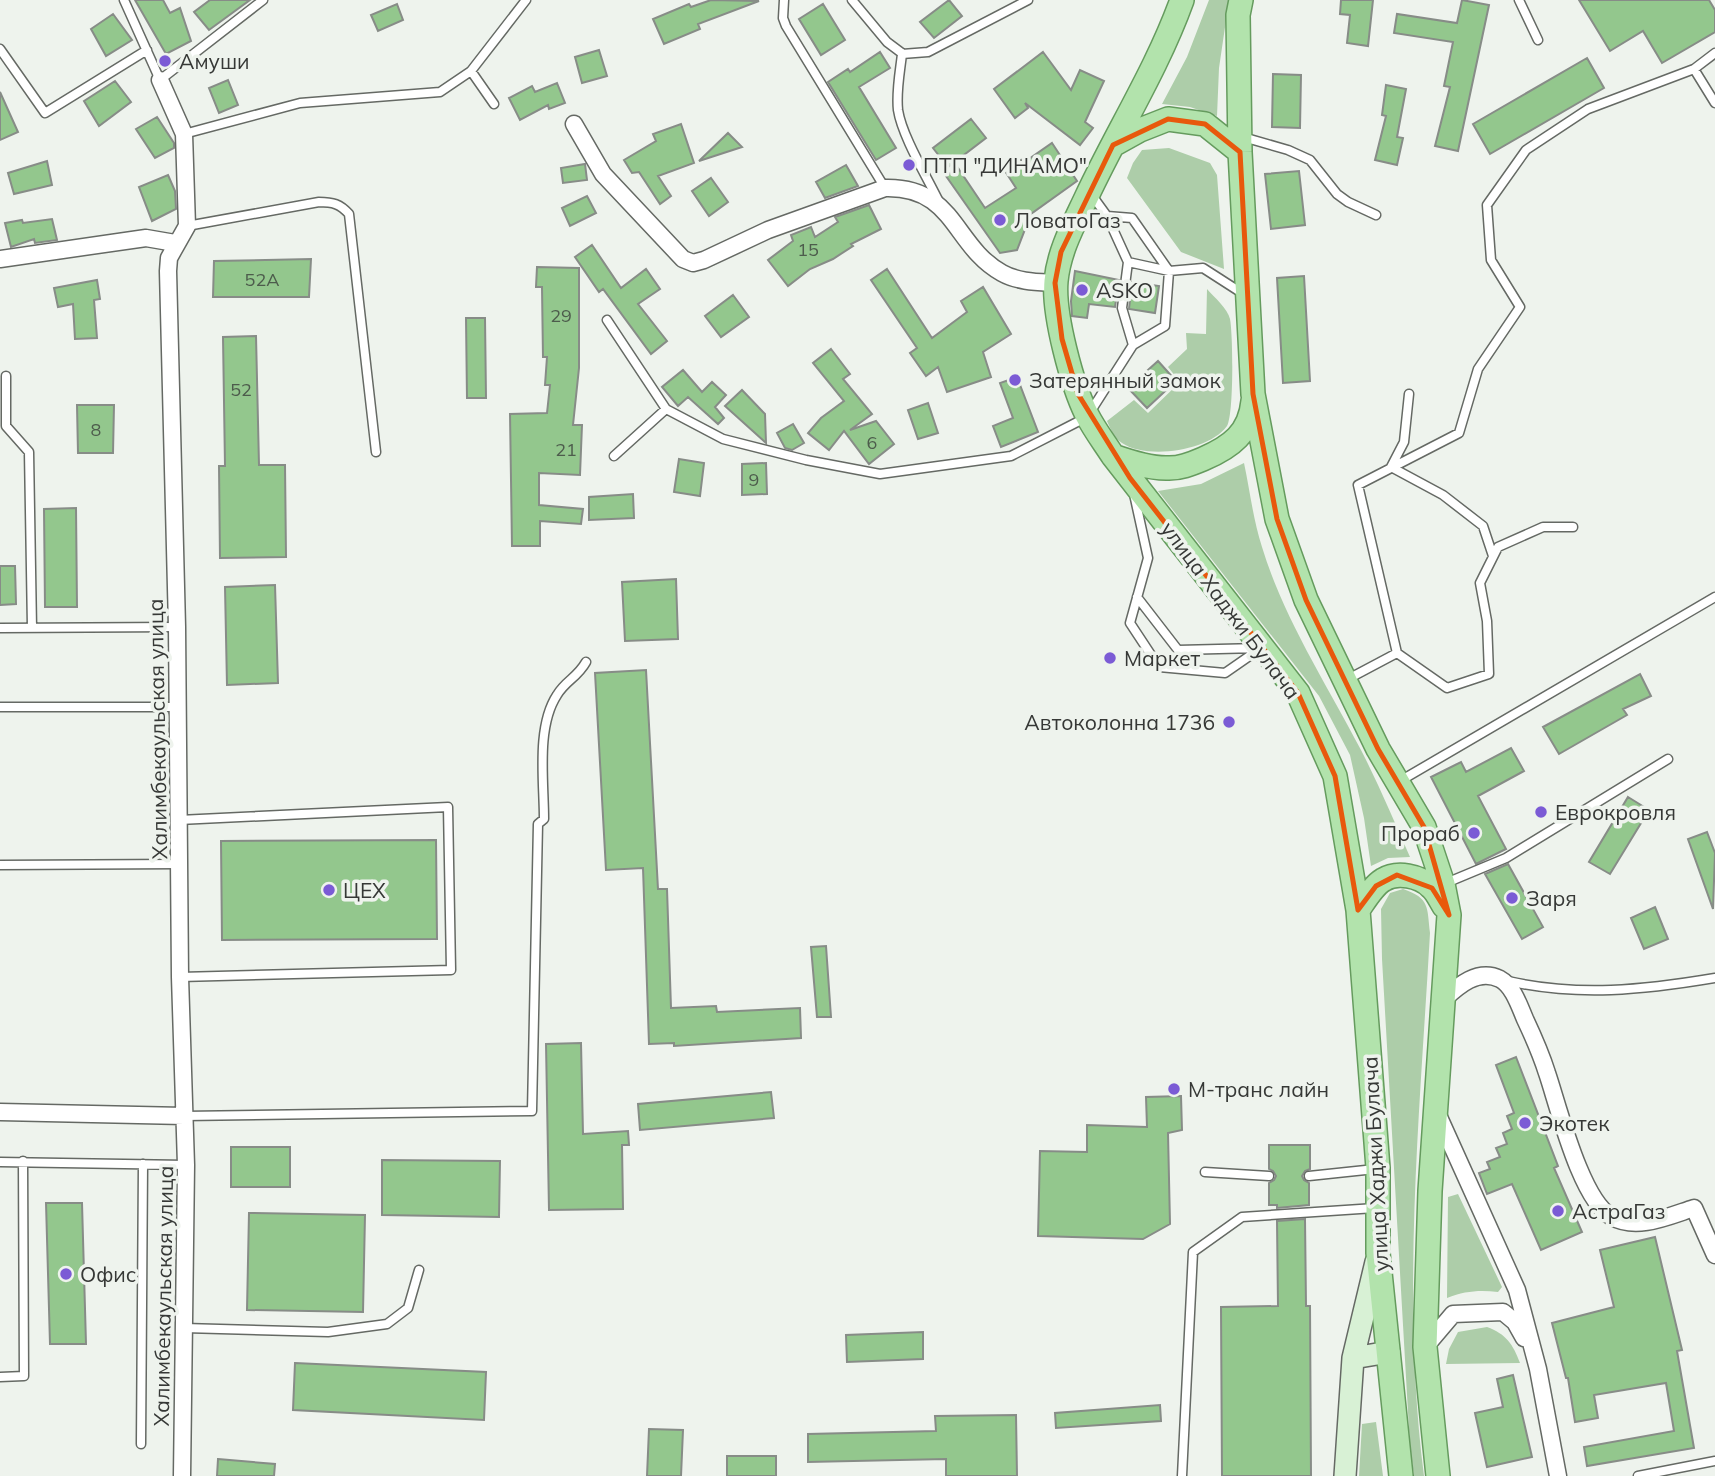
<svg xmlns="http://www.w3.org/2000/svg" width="1715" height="1476" font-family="Mulish,sans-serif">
	<rect width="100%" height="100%" fill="#eef3ed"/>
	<path fill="#adcda9" d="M1209,0H1229L1219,68L1217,116L1190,107L1162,104L1187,57Z
		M1169,148L1210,163L1217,175L1224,269L1181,252L1127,178L1133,163L1142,150Z
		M1207,289C1214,297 1228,309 1230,319C1233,334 1234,414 1227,426C1209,451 1147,460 1122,443C1114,438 1111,430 1107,421L1134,400L1148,413L1180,382L1168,367L1187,349L1186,333L1206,334Z
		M1244,463C1250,491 1253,519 1262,547C1283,617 1327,685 1361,750C1379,785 1394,821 1410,857L1388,858L1371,866L1364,818L1350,755L1319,696L1158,491L1201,484Z
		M1403,889C1430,898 1427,907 1430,933C1420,1111 1401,1299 1424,1476H1414L1410,1447L1382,959L1381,909L1390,893Z
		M1458,1194L1502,1287L1498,1292C1479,1290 1465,1291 1447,1298L1448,1197Z
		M1487,1327C1506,1334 1513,1344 1520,1363L1446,1364L1449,1349L1458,1332Z
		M1376,1422L1383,1476H1359L1362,1424Z"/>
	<path fill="#93c78d" stroke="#878c87" stroke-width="2" d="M135,0H163L170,13L180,8L191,41L166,54Z
		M210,0H250L209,30L194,12Z
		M711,0L759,1L698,24L700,29L664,44L653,19L689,4L691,7Z
		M949,0L962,16L934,38L920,22Z
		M1341,0H1373L1368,46L1347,43L1350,15L1340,14Z
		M1462,0L1489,5L1458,151L1435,146L1450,87L1444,86L1453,42L1394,33L1397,14L1457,23Z
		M1579,0H1709L1715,10V32L1662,63L1643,31L1610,51Z
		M397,4L403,20L378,31L371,15Z
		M823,4L845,40L821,55L799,19Z
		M113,14L132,40L106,56L91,29Z
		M599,50L607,76L582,83L575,57Z
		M880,52L890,68L859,87L896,148L876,160L828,82L848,69L850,72Z
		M1043,52L1071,90L1080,70L1104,81L1085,122L1093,128L1080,145L1025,103L1028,108L1015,118L994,89Z
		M1587,58L1604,88L1490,154L1473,124Z
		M1273,74L1301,75L1300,128L1272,127Z
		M228,80L238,105L219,113L209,88Z
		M115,81L131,102L99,126L84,101Z
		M557,83L565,103L549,109L548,105L520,120L509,98L532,86L535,92Z
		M1386,85L1406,89L1397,137L1403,138L1397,165L1375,160L1386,116L1382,115Z
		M0,92L18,132L0,140Z
		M157,117L174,143V148L155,158L136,129Z
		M971,119L986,138L948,167L933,148Z
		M681,124L694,163L658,176L671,196L660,204L639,172L632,173L624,160L656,141L653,134Z
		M728,133L742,147L699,161Z
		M1052,143L1077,181L1031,214L1017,250L1000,253L946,176L958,168L985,208L1016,188L1005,171L1021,160L1023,163Z
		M47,161L52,185L14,194L8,173Z
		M585,164L587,180L563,183L561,168Z
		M846,165L858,186L825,198L816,182Z
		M1299,171L1305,225L1271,229L1265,174Z
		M168,175L175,191L176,209L152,221L139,187Z
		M711,178L728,202L709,216L692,191Z
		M587,196L596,213L570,226L562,208Z
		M869,205L881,229L851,244L853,246L833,259L810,269L788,286L768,260L793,241L791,235L811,227L815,237L838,222L835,217Z
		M52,219L57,240L35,243L34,239L11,247L5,223L22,220L23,223Z
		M592,245L621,288L646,269L660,289L638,304L667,341L651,354L603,289L599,292L575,257Z
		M311,259L309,297H213L214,261Z
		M537,267L579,268V368L573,425H582L580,475L539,473V505L583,509L581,524L540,521V546H512L510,414L547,413L550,385H545L547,357H543L542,287H536Z
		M887,269L932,338L967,312L961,301L983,287L1011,334L983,352L991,377L947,392L938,367L926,376L910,353L917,348L871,280Z
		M1075,271L1119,280L1115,307L1089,304L1087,318L1072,316L1071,301Z
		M1304,276L1310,381L1283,383L1277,278Z
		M97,280L100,299L94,300L97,338L75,339L73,304L58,307L54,288Z
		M1132,282L1159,286L1155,313L1129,309Z
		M733,295L749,317L721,337L705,316Z
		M466,318H485L486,398H467Z
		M256,336L259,465H285L286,557L220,558L219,466H225L223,337Z
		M831,349L850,374L843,379L872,414L850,430L876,421L894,444L869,464L844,431L829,450L808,433L821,418L844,401L813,363Z
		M1158,361L1176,381L1147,408L1128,388Z
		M683,370L702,392L712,382L726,395L715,407L724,418L718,424L688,397L678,406L662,387Z
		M1017,377L1038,432L1001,447L993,426L1013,418L1000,383Z
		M742,390L765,414L766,443L725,406Z
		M928,403L938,433L918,439L908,410Z
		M77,405H114L113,453H78Z
		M793,424L804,443L792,450L785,448L777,433Z
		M679,459L704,463L700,496L674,492Z
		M766,463L767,494L742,495V464Z
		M633,494L634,518L589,520V497Z
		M76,508L77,607H45L44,509Z
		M0,566H15L16,604L0,605Z
		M676,579L678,639L625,641L622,582Z
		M275,585L278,683L227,685L225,587Z
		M646,670L658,889H667L671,1008L716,1006L717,1012L800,1008L801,1038L674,1046V1043L649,1044L643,868L606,870L595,673Z
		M1640,674L1651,696L1623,709L1627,715L1559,754L1543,727Z
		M1511,748L1524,771L1478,796L1506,849L1476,864L1431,777L1461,762L1466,772Z
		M1628,797L1649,810L1610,874L1589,862Z
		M1707,832L1715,853L1713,909L1688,839Z
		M436,840L437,939L222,940L221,841Z
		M1508,864L1543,927L1522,939L1485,874Z
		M1655,907L1668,939L1644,949L1631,918Z
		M826,946L831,1017H817L811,947Z
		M581,1043L583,1134L628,1131L629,1145H622L623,1209L549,1210L546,1044Z
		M1516,1057L1558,1166L1554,1168L1582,1232L1541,1250L1512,1184L1487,1194L1479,1173L1490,1169L1487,1162L1500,1157L1496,1148L1507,1144L1503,1133L1512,1129L1507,1116L1514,1113L1496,1065Z
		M771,1092L774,1118L640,1130L638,1104Z
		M1181,1096L1182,1130L1168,1133L1170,1224L1143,1239L1038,1236L1040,1151L1087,1152V1125L1147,1127L1146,1097Z
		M1269,1145H1310V1169L1305,1171L1302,1176L1304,1180L1309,1183V1205L1277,1208V1205H1269V1183L1274,1180L1276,1176L1273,1171L1269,1169Z
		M231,1147H290V1187H231Z
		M382,1160L500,1161L499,1217L382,1215Z
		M46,1203H82L86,1344H50Z
		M249,1213L365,1215L363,1312L247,1310Z
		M1305,1219L1306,1306H1310L1311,1476H1222L1221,1307L1278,1306L1277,1221Z
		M1655,1237L1682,1350L1677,1351L1694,1448L1587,1466L1584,1447L1674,1431L1666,1383L1594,1395L1598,1418L1575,1422L1568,1378H1566L1552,1323L1614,1307L1600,1250Z
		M923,1332V1359L847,1362L846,1335Z
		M295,1363L486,1372L484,1420L293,1410Z
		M1513,1375L1532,1457L1487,1467L1475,1413L1503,1407L1497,1379Z
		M1160,1405L1161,1421L1056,1428L1055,1413Z
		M1016,1415L1017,1476H946V1459L808,1462V1434L936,1431L935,1416Z
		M649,1429L683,1430L681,1476H647Z
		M727,1456H776V1476H727Z
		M218,1459L275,1464L274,1476H217Z"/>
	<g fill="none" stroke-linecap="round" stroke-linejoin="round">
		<defs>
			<path id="service" d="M124,0L160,80L263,0
				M784,0L783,18L786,26L885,188
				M852,0L887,42L903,54
				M1519,0L1538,40
				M0,49L45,113L147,50
				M1694,69L1715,103
				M471,71L494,104
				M184,134L300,103L440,92L471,71L526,0
				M1243,137L1288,150L1310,160L1337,194L1348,202L1376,215
				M939,202C927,177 902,136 898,110C896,91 900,72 902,54L928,52L1028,0
				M1107,216L1128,262L1122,308L1133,345
				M187,226L319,202C333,202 340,204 349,214L376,452
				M1128,262L1169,271L1203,268L1245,295
				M607,320L666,409L723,439L806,460L880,474L1011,456L1087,417L1133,345L1165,326L1169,271L1132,218L1107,216L1091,194
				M6,376V426L29,452L32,628
				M1409,394L1404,442L1391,467L1443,495L1483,526L1493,556
				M614,456L666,409
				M1134,494L1148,558L1130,623L1159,667L1225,673L1261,648
				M1137,597L1178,650L1259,648
				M0,628L177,627
				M1397,653L1358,485L1459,433L1478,369L1520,307L1491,260L1487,205L1526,150L1588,109L1694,69L1715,53
				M1348,679L1397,653L1447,688L1489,674L1487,621L1480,583L1498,547L1543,527H1573
				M0,707H178
				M1400,781L1715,597
				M179,820L448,807L451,970L180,977
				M0,865L180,864
				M1446,883L1506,858L1668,759
				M1508,981C1578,997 1644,990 1715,978
				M184,1116L532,1111L538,824L544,819C544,781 536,727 557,695C566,680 577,678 586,662
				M0,1162L186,1165
				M1205,1172L1269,1176
				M1309,1176L1375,1169
				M184,1328L328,1332L387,1324L408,1308L419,1270
				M0,1377L24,1376L23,1161
				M141,1444L143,1164
				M1182,1476L1193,1252L1242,1217L1375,1208
				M1638,1476L1715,1461"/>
			<path id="minor" d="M160,80L184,134L187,226L169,258L168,271L177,627L180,977L186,1165L182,1476
				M574,124L603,174L683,259L693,263L704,260L768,230L885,188C955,186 953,246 1002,273C1018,282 1038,282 1055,283
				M0,259L146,238L175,243
				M1444,999C1458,986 1478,968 1500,979C1513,986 1519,1005 1525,1019C1533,1036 1541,1054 1547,1073C1558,1105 1581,1201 1612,1217C1637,1231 1669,1216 1694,1208L1715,1255
				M0,1112L184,1116
				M1438,1115L1517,1290L1538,1369L1558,1476
				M1425,1347L1453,1314L1503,1312L1515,1322L1524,1338"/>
			<path id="secondary" d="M1353,1358L1389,1352
				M1345,1476L1353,1358L1376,1262"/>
			<path id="primary" d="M1182,0C1157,69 1118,130 1087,196C1074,224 1059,250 1056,281C1053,314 1072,385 1087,415C1094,429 1104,442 1113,456L1298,693L1335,776L1358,910L1378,1168V1253L1401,1476
				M1241,0L1238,15L1240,152L1253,394L1277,519L1306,600L1378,749L1424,827L1443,884L1449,915L1430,1191L1425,1347L1438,1476
				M1113,145L1140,130L1168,119L1205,124L1240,152
				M1113,456C1130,462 1148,468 1166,468C1179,469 1191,464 1203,459C1231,447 1250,433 1253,401
				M1358,910C1365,900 1373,886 1383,880C1397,871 1420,876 1431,887C1437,892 1440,900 1444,906"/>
		</defs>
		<use href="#service" stroke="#656964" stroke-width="11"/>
		<use href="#minor" stroke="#656964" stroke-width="19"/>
		<use href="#secondary" stroke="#656964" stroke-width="24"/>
		<use href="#primary" stroke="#659b5e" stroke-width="26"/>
		<use href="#service" stroke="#fff" stroke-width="8"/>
		<use href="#minor" stroke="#fff" stroke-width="16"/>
		<use href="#secondary" stroke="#d8f1d5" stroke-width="21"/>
		<use href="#primary" stroke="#b2e3ac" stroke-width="23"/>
	</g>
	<path fill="none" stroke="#e8590c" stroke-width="5" stroke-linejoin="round" d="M1168,119L1205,124L1240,152L1253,394L1277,519L1306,600L1378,749L1424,827L1449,915L1432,888L1397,875L1376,886L1358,910L1335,776L1298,693L1130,478L1078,394L1062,339L1055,283L1061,252L1113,145Z"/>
	<g fill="#7b5bd5" stroke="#eef3ed" stroke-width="2.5">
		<circle cx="165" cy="61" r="7"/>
		<circle cx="909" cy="165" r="7"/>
		<circle cx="1000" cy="220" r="7"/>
		<circle cx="1082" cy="290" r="7"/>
		<circle cx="1015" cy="380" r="7"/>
		<circle cx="1110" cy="658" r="7"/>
		<circle cx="1229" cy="722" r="7"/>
		<circle cx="1541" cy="812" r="7"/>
		<circle cx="1474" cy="833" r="7"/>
		<circle cx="329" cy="890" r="7"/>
		<circle cx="1512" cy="898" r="7"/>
		<circle cx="1174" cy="1089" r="7"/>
		<circle cx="1525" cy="1123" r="7"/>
		<circle cx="1558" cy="1211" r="7"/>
		<circle cx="66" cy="1274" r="7"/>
	</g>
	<g text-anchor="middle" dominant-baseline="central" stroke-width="7" stroke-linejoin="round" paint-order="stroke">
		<g font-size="18" fill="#4d5c4c">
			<text x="808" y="249">15</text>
			<text x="262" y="279">52А</text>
			<text x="561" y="315">29</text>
			<text x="241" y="389">52</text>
			<text x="96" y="429">8</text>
			<text x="872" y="442">6</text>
			<text x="566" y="449">21</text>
			<text x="754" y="479">9</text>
		</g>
		<g font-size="21" fill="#363836" stroke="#eef3ed" text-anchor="start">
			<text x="179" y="61">Амуши</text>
			<text x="923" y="165">ПТП "ДИНАМО"</text>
			<text x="1014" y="220">ЛоватоГаз</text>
			<text x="1096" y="290">ASKO</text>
			<text x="1029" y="380">Затерянный замок</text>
			<text x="1124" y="658">Маркет</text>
			<text x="1215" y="722" text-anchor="end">Автоколонна 1736</text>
			<text x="1555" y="812">Еврокровля</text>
			<text x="1460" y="833" text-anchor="end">Прораб</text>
			<text x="343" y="890">ЦЕХ</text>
			<text x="1526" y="898">Заря</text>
			<text x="1188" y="1089">М-транс лайн</text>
			<text x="1539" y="1123">Экотек</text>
			<text x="1572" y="1211">АстраГаз</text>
			<text x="80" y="1274">Офис</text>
		</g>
		<g font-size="21" fill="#363836" stroke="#eef3ed">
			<text transform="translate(1231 610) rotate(53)">улица Хаджи Булача</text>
			<text transform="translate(157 729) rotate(-91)">Халимбекаульская улица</text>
			<text transform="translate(1375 1164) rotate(-93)">улица Хаджи Булача</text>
			<text transform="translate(163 1296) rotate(-89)">Халимбекаульская улица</text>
		</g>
	</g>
</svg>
